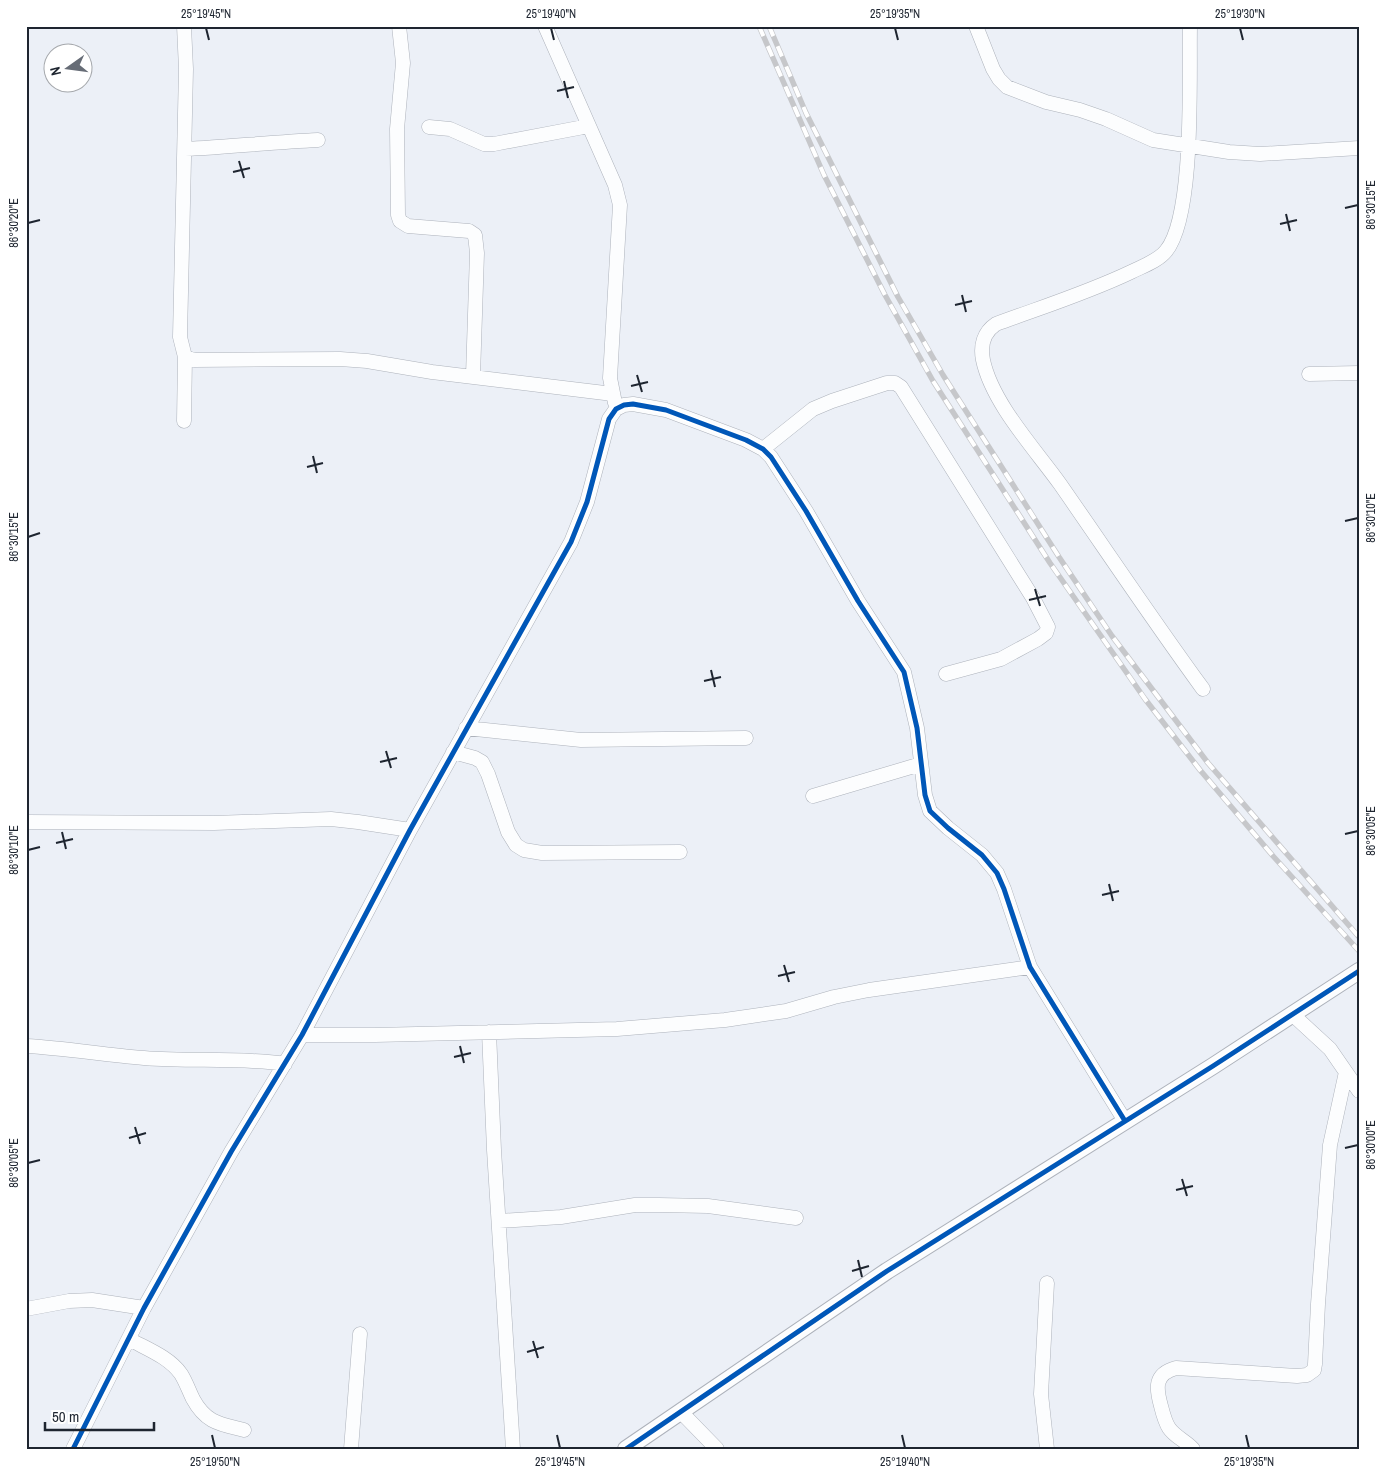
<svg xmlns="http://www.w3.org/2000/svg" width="1385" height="1475" font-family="'Archivo Narrow',sans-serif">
	<rect width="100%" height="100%" fill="#ecf0f7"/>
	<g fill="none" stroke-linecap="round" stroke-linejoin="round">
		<defs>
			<path id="minor" d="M184,26L186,69L180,337L185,357L194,360L340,359L367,361L432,372L613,394
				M399,26L403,63L397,129L398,215L400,221L408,226L469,231L475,235L477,253L473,376
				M545,26L615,185L620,205L610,378L615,403
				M976,26L993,69L999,79L1007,87L1046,102L1080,110L1106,119L1153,140L1229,152L1260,154L1359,148
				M1190,26C1189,75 1195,216 1166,251C1158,261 1143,266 1131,272C1087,293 1042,307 996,324C984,332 980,345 983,360C992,403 1035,449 1060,484C1108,553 1154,622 1203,689
				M429,127L450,129L484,144H494L589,126
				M185,149C229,147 274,142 318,140
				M1309,374L1359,373
				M184,421L185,357
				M763,449L813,409L832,401L887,383H895L901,387L1033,598L1048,627L1046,633L1038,639L1001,659L946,674
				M466,728L581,740L746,738
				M453,752L475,758L482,762L488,774L508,832L516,845L524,850L542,853L680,852
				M813,796L921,764
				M26,822L214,823L331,819L358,822L410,830
				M1292,1014L1330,1049L1359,1091
				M489,1032L494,1150L513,1449
				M302,1035H375L617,1029L725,1020L786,1011L834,997L869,990L1030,967
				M26,1046C66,1048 104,1055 144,1058C191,1062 238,1057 285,1064
				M499,1221L561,1217L635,1205H659L708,1206L796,1218
				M26,1309L69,1301L92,1300L144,1308
				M129,1339C147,1349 169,1357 181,1374C186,1382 189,1391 193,1399C206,1423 220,1424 244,1430
				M681,1412L717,1449
				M73,1449L144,1308L231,1152L302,1035L410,830L571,542L587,502L609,419L616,409L624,405L633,404L666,410L746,440L763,449L771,457L806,511L858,601L904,672L917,728L925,795L930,811L948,828L982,855L997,873L1004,889L1030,967L1125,1121
				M351,1449L360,1334
				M1047,1449L1041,1394L1047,1283
				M1193,1449C1186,1441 1175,1437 1169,1428C1165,1422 1163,1414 1161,1406C1156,1388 1154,1374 1176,1368L1297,1376L1307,1375L1314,1370L1315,1364L1318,1304L1330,1145L1346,1072"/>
			<path id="tertiary" d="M626,1449L887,1271L1213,1066L1359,971"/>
		</defs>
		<use href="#minor" stroke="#adb2bb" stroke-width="15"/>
		<use href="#tertiary" stroke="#adb2bb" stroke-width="18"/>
		<use href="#minor" stroke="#fcfdfe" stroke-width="14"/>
		<use href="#tertiary" stroke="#fcfdfe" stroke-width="16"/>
		<defs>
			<path id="rail" d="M759,26L824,175L885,295L933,381L1050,563L1145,699L1200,770L1273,856L1359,951
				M769,26L806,113L898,297L943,375L1059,557L1112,636L1208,763L1359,937"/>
		</defs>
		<use href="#rail" stroke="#c6c7ca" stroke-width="5.5"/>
		<use href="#rail" stroke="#fff" stroke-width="4" stroke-dasharray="11" stroke-linecap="butt"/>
		<defs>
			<path id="cycleway" d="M73,1449L144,1308L231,1152L302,1035L410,830L571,542L587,502L609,419L616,409L624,405L633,404L666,410L746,440L763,449L771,457L806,511L858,601L904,672L917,728L925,795L930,811L948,828L982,855L997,873L1004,889L1030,967L1125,1121
				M626,1449L887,1271L1213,1066L1359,971"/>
		</defs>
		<use href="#cycleway" stroke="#fff" stroke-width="8"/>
		<use href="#cycleway" stroke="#0057b8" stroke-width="5"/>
	</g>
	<path fill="none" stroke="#1e2530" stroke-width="2" d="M206,28L209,40M551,28L554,40M895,28L898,40M1240,28L1243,40M564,81L568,98M557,91L574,87M239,161L244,178M233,172L250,168M1345,208L1358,205M1286,214L1290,231M28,223L40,220M1280,224L1297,220M962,295L966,312M955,305L972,301M637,375L642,392M631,386L648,382M313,456L317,473M307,467L323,463M1345,521L1358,518M28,537L40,533M1035,589L1040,606M1029,600L1046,596M711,670L715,687M704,681L721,677M386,751L391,768M380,762L397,758M62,832L66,849M1345,834L1358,831M56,843L73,839M28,850L40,847M1109,884L1113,901M1102,895L1119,891M784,965L789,982M778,976L795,972M460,1046L464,1063M454,1057L471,1053M135,1127L140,1144M129,1138L146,1133M1345,1148L1358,1145M28,1163L40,1160M1182,1179L1187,1196M1176,1190L1193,1186M858,1260L862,1277M852,1271L869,1266M533,1341L538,1358M527,1352L544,1347M212,1435L215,1448M557,1435L560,1448M902,1435L905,1448M1246,1435L1249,1448"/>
	<rect width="1385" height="1475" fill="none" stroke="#ffffff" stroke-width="55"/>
	<g transform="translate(68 68) rotate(256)"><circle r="24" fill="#ffffff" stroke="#a5a8ac"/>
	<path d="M0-4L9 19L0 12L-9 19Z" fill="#666c76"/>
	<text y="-8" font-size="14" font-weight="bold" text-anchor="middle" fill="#1e2530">N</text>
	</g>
	<path d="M45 1422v8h109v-8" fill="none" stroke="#1e2530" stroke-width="2.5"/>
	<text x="52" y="1422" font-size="15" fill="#1e2530" stroke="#ffffff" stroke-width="4" paint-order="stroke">50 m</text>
	<rect x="28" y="28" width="1330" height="1420" fill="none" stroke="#1e2530" stroke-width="2"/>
	<g font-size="12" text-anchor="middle" fill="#1e2530">
		<text x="206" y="18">25°19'45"N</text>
		<text x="551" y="18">25°19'40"N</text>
		<text x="895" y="18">25°19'35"N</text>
		<text x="1240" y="18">25°19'30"N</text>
		<text transform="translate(1371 205) rotate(-90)" y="4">86°30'15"E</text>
		<text transform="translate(14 223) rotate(-90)" y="4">86°30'20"E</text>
		<text transform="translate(1371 518) rotate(-90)" y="4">86°30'10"E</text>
		<text transform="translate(14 537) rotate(-90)" y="4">86°30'15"E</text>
		<text transform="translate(1371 831) rotate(-90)" y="4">86°30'05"E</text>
		<text transform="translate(14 850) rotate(-90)" y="4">86°30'10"E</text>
		<text transform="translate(1371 1145) rotate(-90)" y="4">86°30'00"E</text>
		<text transform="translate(14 1163) rotate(-90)" y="4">86°30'05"E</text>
		<text x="215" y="1466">25°19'50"N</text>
		<text x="560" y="1466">25°19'45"N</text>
		<text x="905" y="1466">25°19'40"N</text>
		<text x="1249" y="1466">25°19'35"N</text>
	</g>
</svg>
